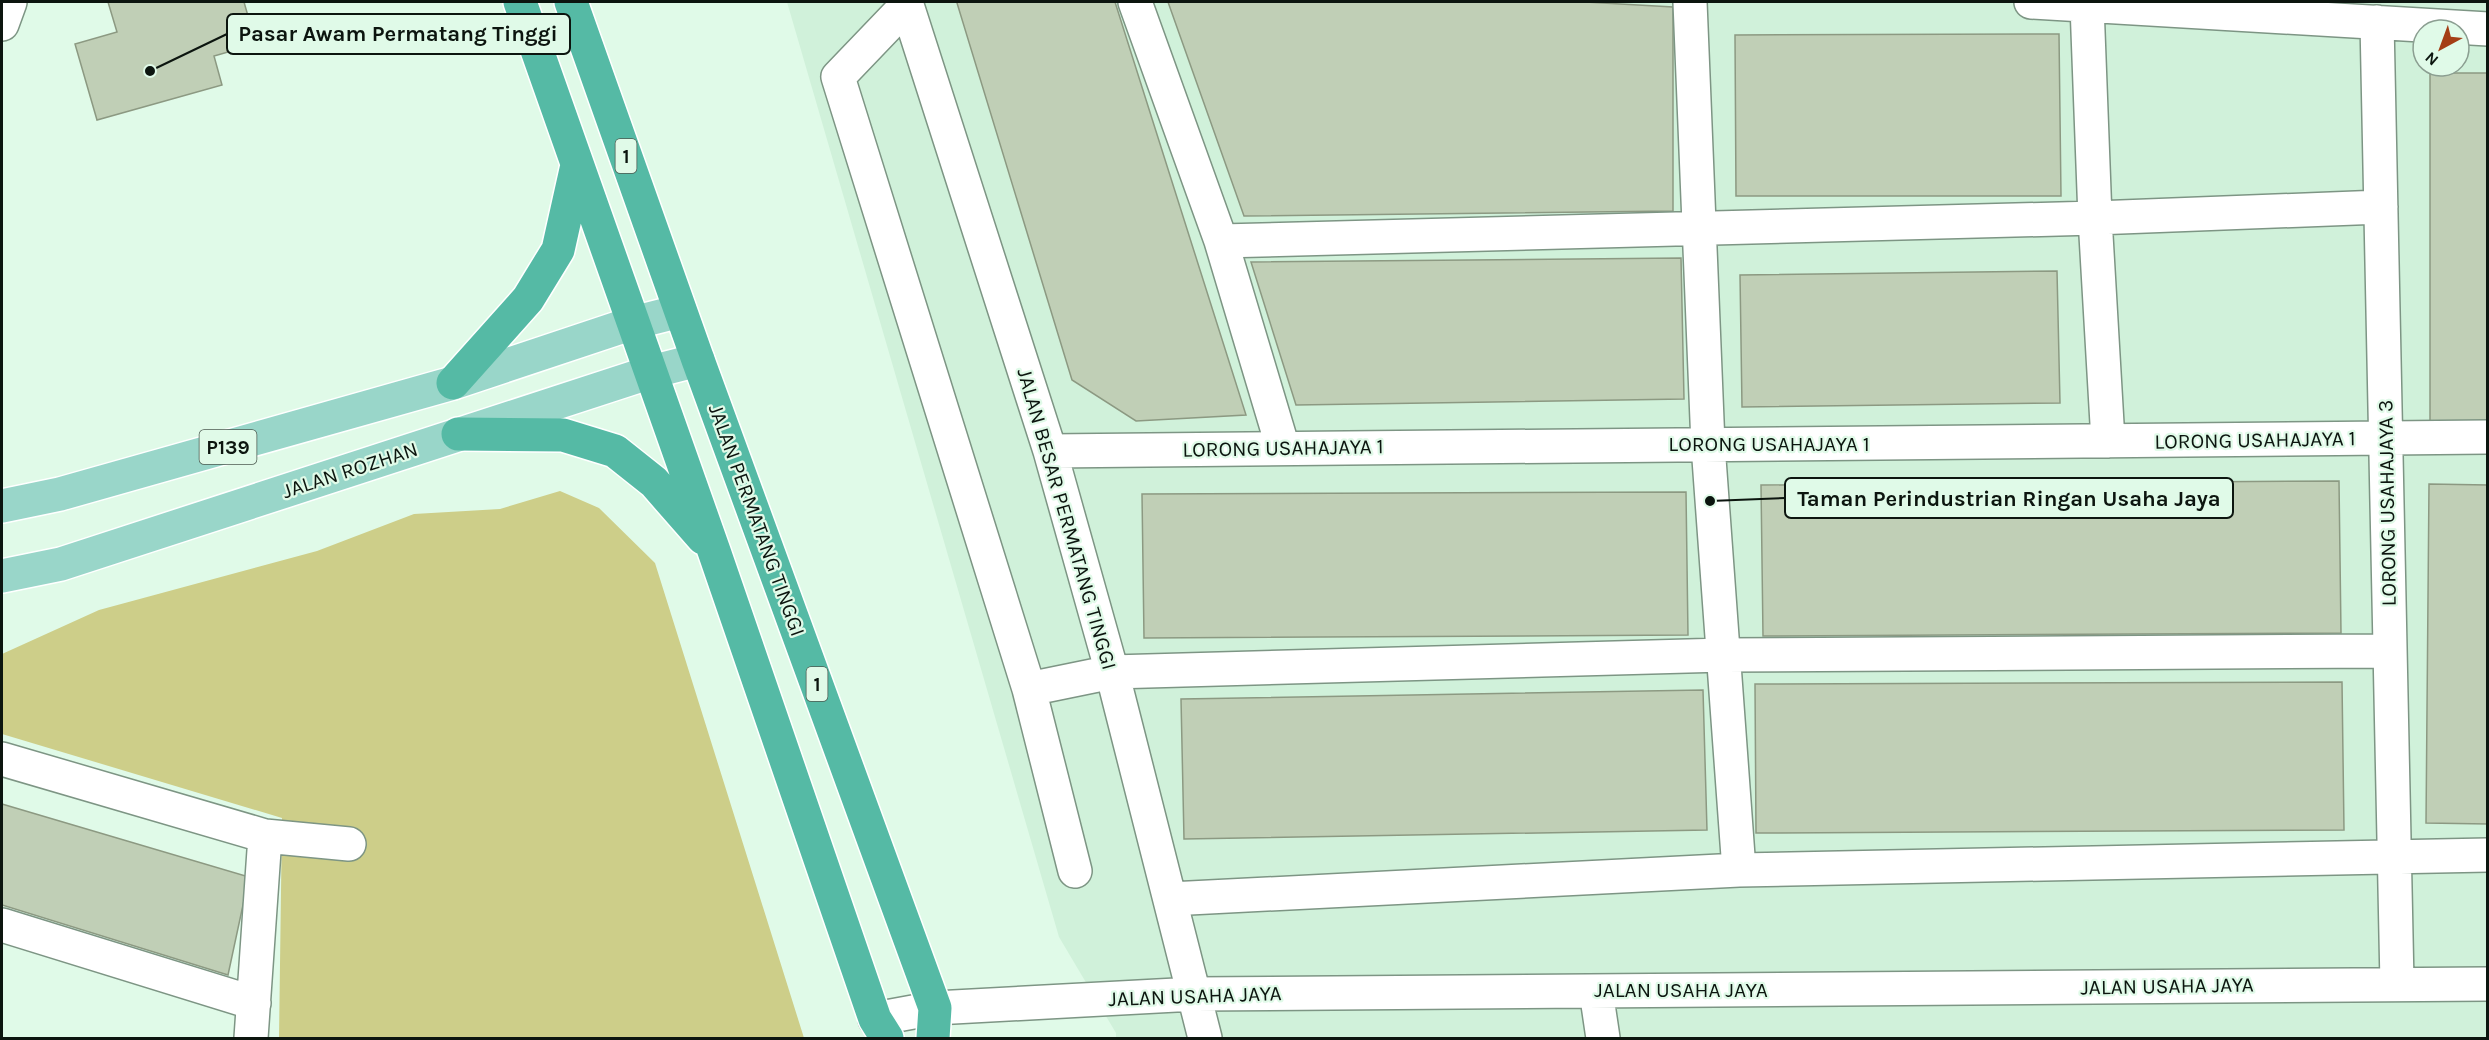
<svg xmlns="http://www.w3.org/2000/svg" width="2489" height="1040" font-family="Karla,sans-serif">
	<rect width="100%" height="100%" fill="#e0fae8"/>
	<path fill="#d0f1da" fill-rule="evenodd" d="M787,2H2487V1038H1116V1033L1059,937ZM2423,30H2459V66H2423Z"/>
	<path fill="#cdce89" d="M560,491L599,508L655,563L804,1038H279L282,818L2,734V654L99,610L317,551L414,514L500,509Z"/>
	<path fill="#c0cfb6" stroke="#8c9982" stroke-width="1.5" d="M108,2H244L256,44L214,56L222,85L97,120L75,44L117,32Z
		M958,2H1115L1246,415L1136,421L1072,380L957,3Z
		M1168,2H1585L1673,7V211L1244,216Z
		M2059,34L2061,196H1736L1735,35Z
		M2430,73H2488V427H2430Z
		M1681,258L1684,399L1296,405L1251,262Z
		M2057,271L2060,403L1742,407L1740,275Z
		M2339,481L2341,633L1763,636L1761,485Z
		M2429,484L2488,485V824L2426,823Z
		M1686,492L1688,635L1144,638L1142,494Z
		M2342,682L2344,830L1756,833L1755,684Z
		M1703,690L1707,830L1184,839L1181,699Z
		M2,804L249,877L228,975L2,905Z"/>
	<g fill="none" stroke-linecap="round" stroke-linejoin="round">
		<defs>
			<path id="minor" d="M906,2L1050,451L1112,672L1205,1038
				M1135,2L1221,241L1283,448
				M1690,2L1708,445L1739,870
				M2031,2L2488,29
				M2087,5L2095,218L2108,441
				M906,6L838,77L1029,689L1075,871
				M2377,22L2397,984
				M2,24L10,2
				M1221,241L2095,218L2381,207
				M1050,451L2488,437
				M1029,689L1112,672L1724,655L2390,651
				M2,759L265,836L349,844
				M1170,899L1739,870L2488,855
				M2,925L254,1003
				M1596,991L1603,1038
				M875,1019L935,1008L1195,994L2488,984
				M251,1038L265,836"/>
			<path id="major" d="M2,506L60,494L453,383L633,323L680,311
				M2,576L61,564L651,372L698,360"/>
			<path id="highway" d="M520,2L714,551L875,1019L887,1038
				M571,2L698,360L935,1008L933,1038
				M453,383L528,299L558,250L577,165
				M458,434L563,435L615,451L654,482L703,538"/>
		</defs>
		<use href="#minor" stroke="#7d9584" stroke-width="36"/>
		<use href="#major" stroke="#fff" stroke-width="36"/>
		<use href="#highway" stroke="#fff" stroke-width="36"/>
		<use href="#minor" stroke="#fff" stroke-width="33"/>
		<use href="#major" stroke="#99d6c9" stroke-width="33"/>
		<use href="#highway" stroke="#55baa5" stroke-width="33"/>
	</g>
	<g text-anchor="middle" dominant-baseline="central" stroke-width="4.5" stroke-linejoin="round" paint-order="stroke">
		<g fill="#e0fae8" stroke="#4c5a50" stroke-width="1.5">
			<rect x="615.5" y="139" width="21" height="34" rx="4.5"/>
			<rect x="199.5" y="430" width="57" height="34" rx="4.5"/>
			<rect x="806.5" y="667" width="21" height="34" rx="4.5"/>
		</g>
		<g font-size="20" font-weight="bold" fill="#0c150f">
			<text x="626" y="156">1</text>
			<text x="228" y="447">P139</text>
			<text x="817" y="684">1</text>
		</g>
		<g font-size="21" fill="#0c150f" stroke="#e0fae8">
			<text transform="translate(2255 440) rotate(-1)">LORONG USAHAJAYA 1</text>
			<text x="1769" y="444">LORONG USAHAJAYA 1</text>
			<text transform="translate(1283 448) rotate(-1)">LORONG USAHAJAYA 1</text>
			<text transform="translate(350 470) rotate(-18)">JALAN ROZHAN</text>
			<text transform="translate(2387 503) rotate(-91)">LORONG USAHAJAYA 3</text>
			<text transform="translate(1067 519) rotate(74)">JALAN BESAR PERMATANG TINGGI</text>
			<text transform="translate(757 520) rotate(70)">JALAN PERMATANG TINGGI</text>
			<text transform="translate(2167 986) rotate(-1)">JALAN USAHA JAYA</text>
			<text x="1681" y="990">JALAN USAHA JAYA</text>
			<text transform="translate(1195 996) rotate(-2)">JALAN USAHA JAYA</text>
		</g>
	</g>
	<path fill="none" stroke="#0c150f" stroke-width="2" d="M150 71L227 34M1710 501L1785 498"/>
	<g fill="#0c150f" stroke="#e0fae8" stroke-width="2">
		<circle cx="150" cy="71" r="6"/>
		<circle cx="1710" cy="501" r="6"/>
	</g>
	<g fill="#e0fae8" stroke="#0c150f" stroke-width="2">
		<rect x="227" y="14" width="343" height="40" rx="6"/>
		<rect x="1785" y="478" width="448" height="40" rx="6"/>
	</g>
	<g font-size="22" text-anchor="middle" font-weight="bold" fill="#0c150f">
		<text x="398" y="41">Pasar Awam Permatang Tinggi</text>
		<text x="2009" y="506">Taman Perindustrian Ringan Usaha Jaya</text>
	</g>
	<rect width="2489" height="1040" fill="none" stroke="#0c150f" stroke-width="6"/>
	<g transform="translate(2441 48) rotate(221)"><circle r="28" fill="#e0fae8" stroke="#8b9e91" stroke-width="1.5"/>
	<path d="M0-4.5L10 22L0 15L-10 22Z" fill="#a43e15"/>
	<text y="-9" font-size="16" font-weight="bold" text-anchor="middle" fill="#0c150f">N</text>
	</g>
</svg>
